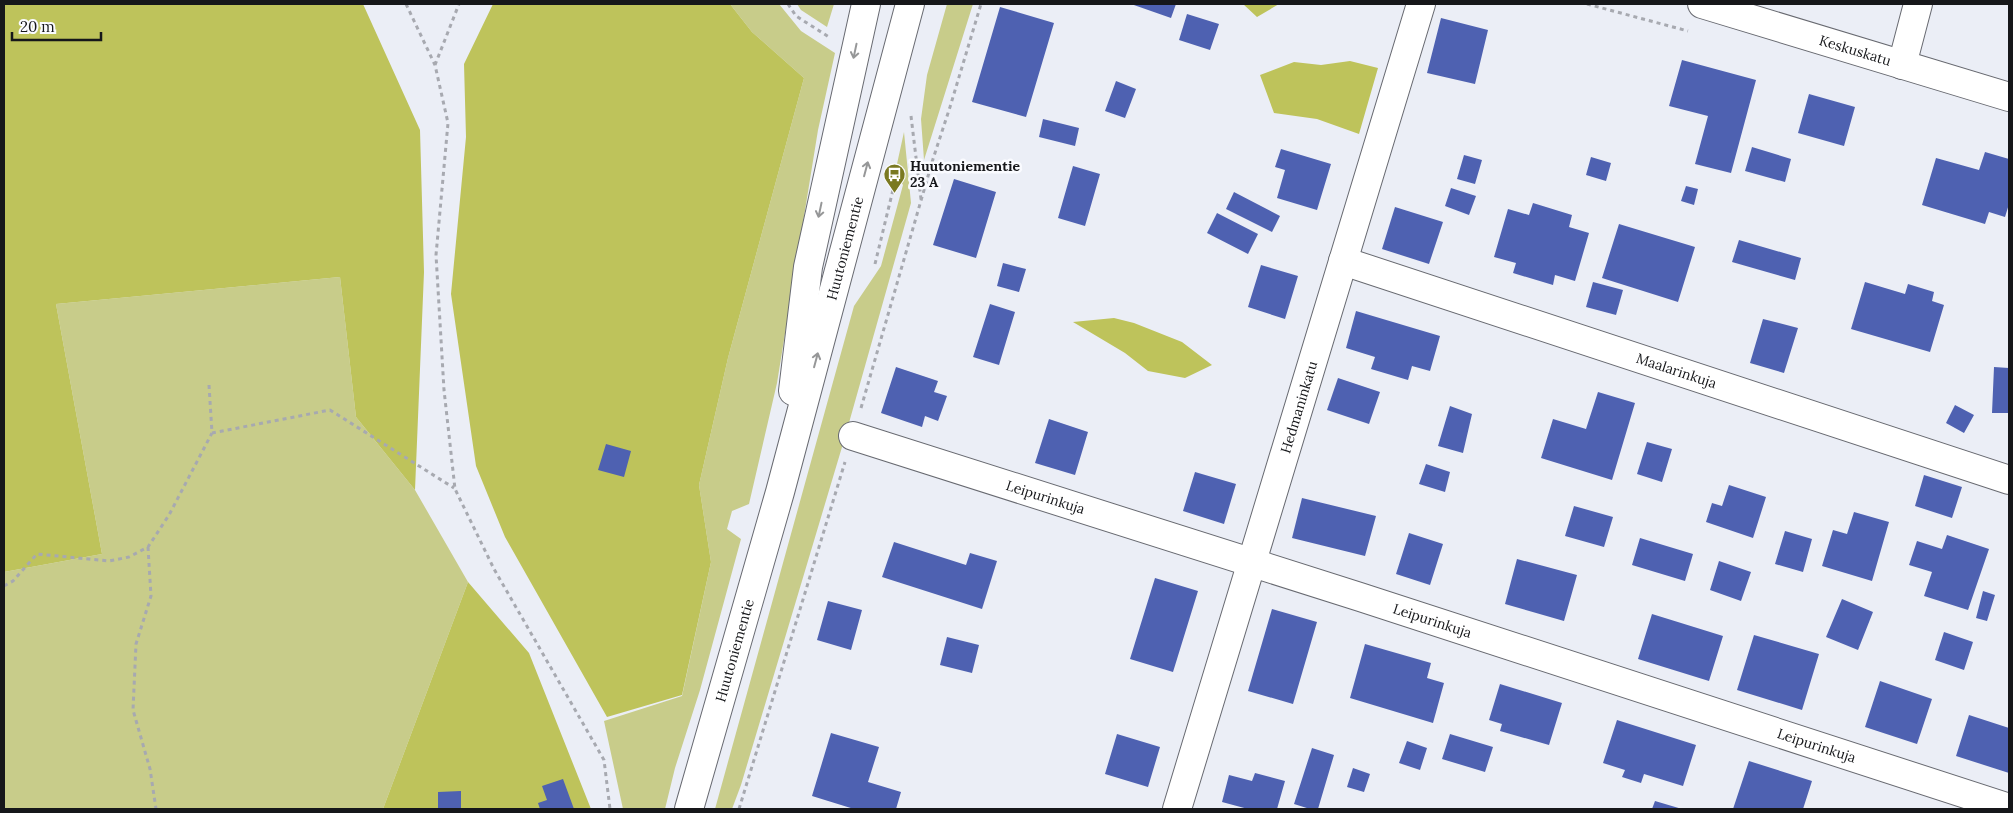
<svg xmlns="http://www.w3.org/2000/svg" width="2013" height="813" font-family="Lora,serif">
	<rect width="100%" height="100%" fill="#ebeef6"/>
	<path fill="#c8cc8a" d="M730,4H779L801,31L835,53L818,130L777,383L749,504L732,511L727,529L741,539L700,690L675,768L665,809H623L604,721L682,696L711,562L699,485L728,358L804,78L752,32Z
		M797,4H834L827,27L801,10Z
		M947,4H973L924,160L921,119L927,75Z
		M904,132L911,203L845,437L741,785L732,809H715L854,306L881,266L903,185L895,173Z
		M340,277L356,417L415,490L468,582L383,809H4V572L102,554L56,304Z"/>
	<path fill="#bec35b" d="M4,4H363L420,130L424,272L415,490L356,417L340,277L56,304L102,554L4,572Z
		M493,4H730L752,32L804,78L728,358L699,485L711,562L682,695L607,717L505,537L476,466L451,294L466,137L464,64Z
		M1243,4H1279L1257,17Z
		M1350,61L1378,68L1359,134L1317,119L1274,113L1260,75L1294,62L1321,65Z
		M1114,318L1134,323L1182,342L1212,365L1185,378L1148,371L1125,353L1073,322Z
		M468,582L529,653L591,809H383Z"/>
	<path fill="#4e61b1" d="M1131,4H1176L1171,18Z
		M1000,7L1054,23L1026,117L972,102Z
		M1187,14L1219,24L1210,50L1179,40Z
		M1441,18L1488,30L1475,84L1427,73Z
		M1682,60L1756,80L1731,173L1695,164L1708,116L1669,106Z
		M1116,81L1136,89L1125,118L1105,111Z
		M1809,94L1855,107L1844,146L1798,133Z
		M1043,119L1079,128L1075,146L1039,137Z
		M1752,147L1791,159L1785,182L1745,171Z
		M1281,149L1331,164L1317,210L1277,198L1285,170L1275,167Z
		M1985,152L2009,159V204L2005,217L1989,212L1985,224L1922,205L1936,158L1979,170Z
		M1464,155L1482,160L1475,184L1457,179Z
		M1591,157L1611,163L1606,181L1586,175Z
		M1073,166L1100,174L1085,226L1058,218Z
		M954,179L996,192L976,258L933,245Z
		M1686,186L1698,189L1694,205L1681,201Z
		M1451,188L1476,196L1469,215L1445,206Z
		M1234,192L1280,216L1272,232L1226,209Z
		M1533,203L1572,215L1569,227L1589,233L1575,281L1555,275L1553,285L1513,273L1516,263L1494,257L1508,209L1529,215Z
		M1395,207L1443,222L1429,264L1382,249Z
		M1217,213L1258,234L1248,254L1207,233Z
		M1619,224L1695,247L1678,302L1602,278Z
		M1739,240L1801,258L1795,280L1732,262Z
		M1003,263L1026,269L1019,292L997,286Z
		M1261,265L1298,276L1285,319L1248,307Z
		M1593,282L1623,290L1616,315L1586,307Z
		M1865,282L1905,294L1908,284L1934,292L1932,301L1944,305L1930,352L1851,329Z
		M990,304L1015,312L999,365L973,357Z
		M1356,311L1440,336L1430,371L1412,366L1408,380L1371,369L1375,357L1346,348Z
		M1763,319L1798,328L1784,373L1750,363Z
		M896,367L938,381L934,392L947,396L938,421L925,416L922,427L881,413Z
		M1994,367L2009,368V413H1992Z
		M1338,378L1380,392L1369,424L1327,410Z
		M1598,392L1635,403L1612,480L1541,458L1553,419L1586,429Z
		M1955,405L1974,415L1964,433L1946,423Z
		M1450,406L1472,414L1463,453L1438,446Z
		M1049,419L1088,432L1075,475L1035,463Z
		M1647,442L1672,449L1662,482L1637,474Z
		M606,444L631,451L624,477L598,470Z
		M1426,464L1450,472L1445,492L1419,484Z
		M1195,472L1236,484L1224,524L1183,511Z
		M1924,475L1962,487L1952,518L1915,506Z
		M1729,485L1766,497L1753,538L1706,522L1712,503L1722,506Z
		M1302,498L1376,516L1365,556L1292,538Z
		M1574,506L1613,517L1604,547L1565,536Z
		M1854,512L1889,522L1872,581L1822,566L1833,530L1847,534Z
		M1785,531L1812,539L1803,572L1775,564Z
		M1409,533L1443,544L1430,585L1396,574Z
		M1947,535L1989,549L1968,610L1924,596L1932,572L1909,565L1917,541L1942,549Z
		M1640,538L1693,554L1685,581L1632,565Z
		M894,542L966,565L970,553L997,561L982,609L882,577Z
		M1517,559L1577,575L1564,621L1505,604Z
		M1719,561L1751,572L1741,601L1710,590Z
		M1155,578L1198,591L1173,672L1130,659Z
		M1983,591L1995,595L1987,621L1976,618Z
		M1842,599L1873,612L1858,650L1826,637Z
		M828,601L862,610L851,650L817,640Z
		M1272,609L1317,622L1293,704L1248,691Z
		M1652,614L1723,636L1709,681L1638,659Z
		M1944,632L1973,642L1964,670L1935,660Z
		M1754,635L1819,654L1802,710L1737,690Z
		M947,637L979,645L972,673L940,665Z
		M1365,644L1431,663L1427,678L1444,683L1433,723L1350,698Z
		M1880,681L1932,699L1917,744L1865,727Z
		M1500,684L1562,703L1549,745L1500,731L1502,724L1489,720Z
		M1969,715L2009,728V773L1956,756Z
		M1617,720L1696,745L1683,786L1644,774L1641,783L1622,777L1625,770L1603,763Z
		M831,733L879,747L868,782L901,792L896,809H854L812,796Z
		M1117,734L1160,747L1148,787L1105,774Z
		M1450,734L1493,747L1485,772L1442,759Z
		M1407,741L1427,748L1420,770L1399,763Z
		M1312,748L1334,755L1318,809H1310L1294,804Z
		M1749,761L1812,781L1803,809H1733Z
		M1353,768L1370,774L1364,792L1347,787Z
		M1255,773L1285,781L1277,809H1248L1222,802L1229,775L1252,781Z
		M563,779L574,809H540L538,803L547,800L542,786Z
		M461,791V809H438V792Z
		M1655,801L1682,809H1652Z"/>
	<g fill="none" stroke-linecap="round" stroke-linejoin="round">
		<defs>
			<g id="minor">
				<path id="s1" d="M1702,4L2009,97"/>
				<path d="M1902,65L1918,4"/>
				<path id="s2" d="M1343,261L2009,480"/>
				<path id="s3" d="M853,436L1360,597L2009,808"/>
				<path id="s4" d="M1177,809L1421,4"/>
			</g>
			<g id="major">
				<path d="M793,391L808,267L866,4"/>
				<path id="s5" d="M689,809L780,492L910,4"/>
			</g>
		</defs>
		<use href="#minor" stroke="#686a71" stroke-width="30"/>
		<use href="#major" stroke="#686a71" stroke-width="30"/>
		<path stroke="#a7a9b0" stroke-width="3" stroke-dasharray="4 4" stroke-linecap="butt" d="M406,4L435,65L448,123L436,255L444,390L455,489L494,569L604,760L610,809
			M788,4L796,16L829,37
			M1587,4L1688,31
			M435,65L459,4
			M911,116L921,199
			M875,264L899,165
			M209,385L212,433L330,410L454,488
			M861,408L933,159L950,107L981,4
			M148,547L151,596L136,644L133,710L150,769L156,809
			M4,586L13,581L37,554L109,561L129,557L148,547L169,515L212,433
			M739,809L845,462"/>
		<use href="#minor" stroke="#fff" stroke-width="28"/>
		<use href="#major" stroke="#fff" stroke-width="28"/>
	</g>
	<defs><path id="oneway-shaft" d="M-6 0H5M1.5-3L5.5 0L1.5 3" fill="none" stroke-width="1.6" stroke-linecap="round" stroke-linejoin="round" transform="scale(1.25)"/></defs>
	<g stroke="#969798">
		<use href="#oneway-shaft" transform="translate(855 51) rotate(102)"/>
		<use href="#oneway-shaft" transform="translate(866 169) rotate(-75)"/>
		<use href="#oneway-shaft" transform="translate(820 210) rotate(102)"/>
		<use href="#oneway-shaft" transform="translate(816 360) rotate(-75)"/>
	</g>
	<defs>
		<symbol id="bus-pin" viewBox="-11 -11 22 30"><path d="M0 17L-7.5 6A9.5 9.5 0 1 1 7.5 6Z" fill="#7a7921" stroke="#fafbff"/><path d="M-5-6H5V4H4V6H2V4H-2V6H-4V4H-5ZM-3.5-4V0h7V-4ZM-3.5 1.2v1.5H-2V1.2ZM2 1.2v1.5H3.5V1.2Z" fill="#fff"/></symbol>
	</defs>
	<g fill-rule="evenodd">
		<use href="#bus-pin" x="882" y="162" width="25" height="34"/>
	</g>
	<g text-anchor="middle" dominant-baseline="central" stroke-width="5" stroke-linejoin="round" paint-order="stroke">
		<g font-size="14" fill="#16171a" stroke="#fafbff">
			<text stroke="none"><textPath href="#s1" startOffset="160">Keskuskatu</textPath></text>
			<text stroke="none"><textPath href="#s5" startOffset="582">Huutoniementie</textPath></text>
			<text stroke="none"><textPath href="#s2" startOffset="351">Maalarinkuja</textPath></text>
			<text stroke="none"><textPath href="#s4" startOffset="420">Hedmaninkatu</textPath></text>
			<text stroke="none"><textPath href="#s3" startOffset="202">Leipurinkuja</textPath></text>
			<text stroke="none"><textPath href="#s3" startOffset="608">Leipurinkuja</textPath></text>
			<text stroke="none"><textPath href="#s5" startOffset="165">Huutoniementie</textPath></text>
			<text stroke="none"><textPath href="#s3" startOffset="1012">Leipurinkuja</textPath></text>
		</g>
		<g font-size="14" font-weight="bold" fill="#16171a" stroke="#fafbff" text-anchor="start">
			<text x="910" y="166">Huutoniementie<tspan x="910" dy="16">23 A</tspan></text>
		</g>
	</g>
	<rect width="2013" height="813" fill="none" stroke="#16171a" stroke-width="10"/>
	<path d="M12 32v8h89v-8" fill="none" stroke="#16171a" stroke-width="2.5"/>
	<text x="20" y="32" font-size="15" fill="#16171a" stroke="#fafbff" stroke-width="4" paint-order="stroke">20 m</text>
</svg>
